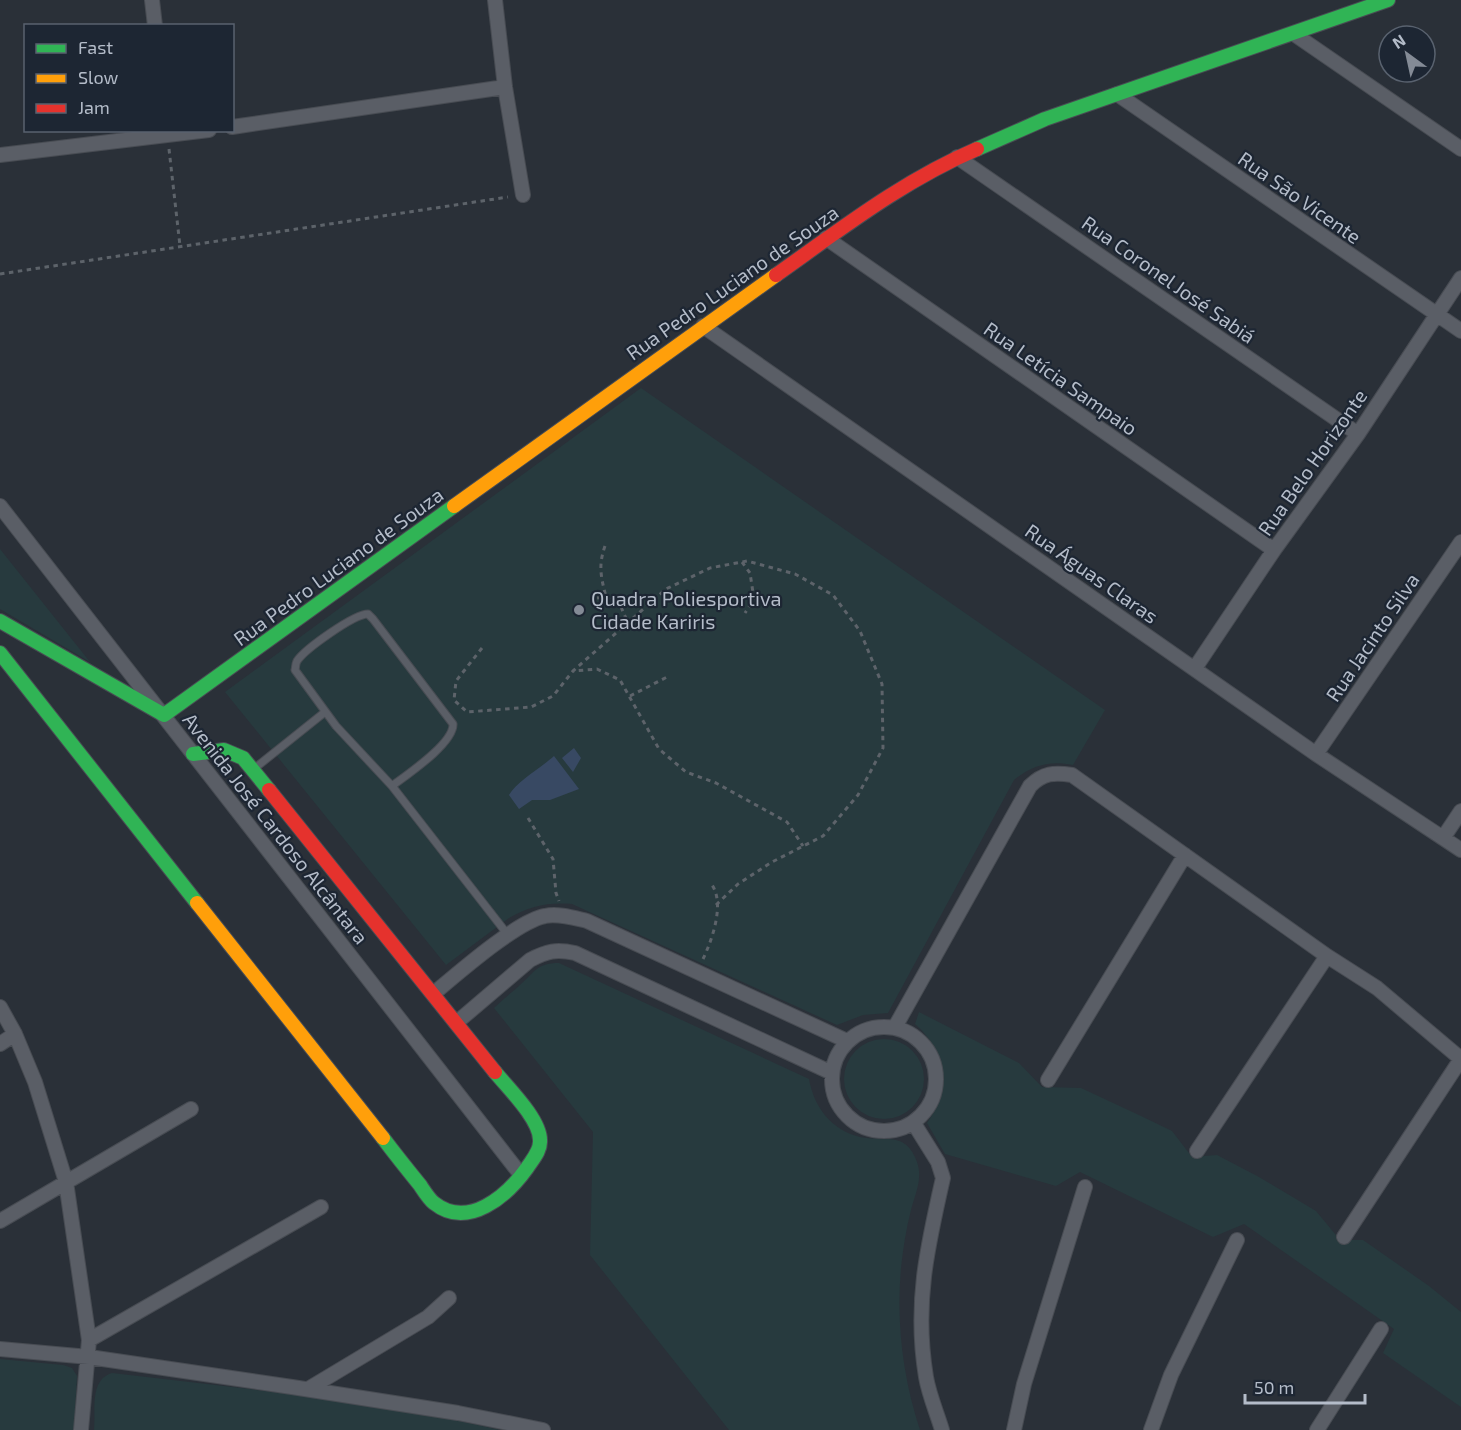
<svg xmlns="http://www.w3.org/2000/svg" width="1461" height="1430" font-family="'Exo 2',sans-serif">
	<rect width="100%" height="100%" fill="#2a3038"/>
	<path fill="#273a3e" d="M641,388L1105,710L1073,765C1050,760 1032,765 1014,780L888,1013L863,1015L837,1025L572,904C548,902 530,906 509,918L446,965L225,692Z
		M0,549L90,662L0,609Z
		M559,963L809,1079C814,1107 831,1130 860,1137C883,1142 906,1130 917,1162C923,1179 915,1194 911,1210C906,1229 903,1249 901,1268C896,1323 903,1378 920,1430H729L590,1255L593,1132L494,1008C502,1000 511,993 519,986C534,973 536,963 559,963Z
		M919,1012L1019,1063L1042,1087L1081,1088L1141,1116L1172,1131L1192,1157L1217,1155L1259,1177L1316,1211L1340,1240H1363L1429,1286L1461,1312V1407L1383,1353L1394,1329L1244,1224L1213,1237L1080,1172L1056,1186L945,1154L927,1123C951,1088 947,1052 915,1024Z
		M844 1079a40 40 0 1 1 80 0a40 40 0 1 1-80 0Z
		M0,1359L63,1365L72,1368L77,1376L74,1430H0Z
		M112,1373L334,1399L437,1416L500,1430H94C96,1410 89,1380 112,1373Z"/>
	<path fill="#384963" d="M574,748L581,758L573,772L562,758Z
		M554,756L579,789L550,800H532L519,809L509,795C516,782 542,767 554,756Z"/>
	<g fill="none" stroke-linecap="round" stroke-linejoin="round">
		<defs>
			<path id="lane" d="M255,768L325,712
				M392,786C408,774 454,743 453,724L373,619L368,614C354,614 305,649 297,661C295,665 296,667 295,670L336,726L392,786L508,935"/>
			<path id="street" d="M152,0L155,26
				M495,0L505,87L523,195
				M1294,34L1461,149
				M1117,94L1461,331
				M232,127L505,87
				M0,155L209,130
				M957,157L1358,434
				M826,238L1274,550
				M703,326L1316,754L1461,850
				M0,506L521,1175
				M1195,668L1274,550L1358,434L1461,278
				M1316,754L1461,542
				M1443,838L1461,811
				M433,994C457,974 517,921 545,916C558,913 574,918 587,921L847,1041
				M0,1007L15,1034L35,1082L66,1182L89,1340L81,1430
				M456,1023L530,960C547,951 556,949 575,953L832,1073
				M832 1079a52 52 0 1 1 104 0a52 52 0 1 1-104 0Z
				M895,1027L1030,786C1043,773 1054,772 1072,775L1327,956L1377,988L1461,1059
				M0,1044L15,1034
				M1048,1080L1185,855
				M913,1122L938,1162L943,1178C927,1248 914,1305 926,1377C929,1395 937,1413 942,1430
				M1197,1151L1327,956
				M0,1221L191,1109
				M1344,1237L1461,1059
				M89,1340L321,1207
				M0,1349L89,1357L292,1387L458,1413L543,1430
				M308,1389L428,1317L449,1298
				M1014,1430L1024,1384L1085,1187
				M1151,1430L1171,1375L1237,1240
				M1317,1430L1381,1329"/>
			<path id="fast" d="M977,149L1045,119L1388,0
				M0,621L164,715L454,506
				M0,653L197,903
				M193,754L224,750L243,758L269,790
				M383,1138C395,1154 407,1169 420,1185C424,1191 429,1199 434,1203C468,1230 507,1196 527,1168C532,1160 541,1151 540,1140C540,1119 508,1088 495,1072"/>
			<path id="slow" d="M454,506L776,275
				M197,903L383,1138"/>
			<path id="jam" d="M776,275C841,229 904,180 977,149
				M269,790L495,1072"/>
		</defs>
		<use href="#lane" stroke="#484c53" stroke-width="9"/>
		<use href="#street" stroke="#484c53" stroke-width="16"/>
		<use href="#fast" stroke="#484c53" stroke-width="16"/>
		<use href="#slow" stroke="#484c53" stroke-width="16"/>
		<use href="#jam" stroke="#484c53" stroke-width="16"/>
		<path stroke="#5d636a" stroke-width="3" stroke-dasharray="4.5 4.5" stroke-linecap="butt" d="M169,149L180,246
			M0,274L508,197
			M605,546C598,566 601,577 606,597
			M742,562L750,573L754,599L745,613
			M597,598L606,597L621,607L628,623
			M482,648L456,681L454,700L467,712L531,707L553,696L573,671
			M630,696L669,676
			M528,818L553,859L556,893L559,901
			M716,905L738,884L772,862L823,836L858,795L883,748L882,684L860,631L833,595L795,574L747,561L710,568L666,589L573,671L597,669L620,680L659,749L686,772L716,783L787,822L803,846
			M703,959C712,940 725,904 712,885"/>
		<use href="#lane" stroke="#5a5e66" stroke-width="7"/>
		<use href="#street" stroke="#5a5e66" stroke-width="14"/>
		<use href="#fast" stroke="#30b455" stroke-width="14"/>
		<use href="#slow" stroke="#ff9f0a" stroke-width="14"/>
		<use href="#jam" stroke="#e5322d" stroke-width="14"/>
	</g>
	<circle fill="#848b96" stroke="#1d2633" stroke-width="2" cx="579" cy="610" r="6"/>
	<g text-anchor="middle" dominant-baseline="central" stroke-width="4.5" stroke-linejoin="round" paint-order="stroke">
		<g font-size="20" fill="#b4bcc9" stroke="#1d2633">
			<text transform="translate(1300 197) rotate(35)">Rua São Vicente</text>
			<text transform="translate(1169 279) rotate(35)">Rua Coronel José Sabiá</text>
			<text transform="translate(732 282) rotate(-35)">Rua Pedro Luciano de Souza</text>
			<text transform="translate(1061 378) rotate(35)">Rua Letícia Sampaio</text>
			<text transform="translate(1312 462) rotate(-55)">Rua Belo Horizonte</text>
			<text transform="translate(338 566) rotate(-36)">Rua Pedro Luciano de Souza</text>
			<text transform="translate(1092 573) rotate(35)">Rua Águas Claras</text>
			<text transform="translate(1372 637) rotate(-56)">Rua Jacinto Silva</text>
			<text transform="translate(276 828) rotate(52)">Avenida José Cardoso Alcântara</text>
		</g>
		<g font-size="20" fill="#b4bcc9" stroke="#1d2633" text-anchor="start">
			<text x="591" y="598">Quadra Poliesportiva<tspan x="591" dy="23">Cidade Kariris</tspan></text>
		</g>
	</g>
	<rect x="24" y="24" width="210" height="108" fill="#1d2633" stroke="#59626f" stroke-width="1.5"/>
	<rect x="36" y="44" width="30" height="9" fill="#30b455" stroke="#59626f" stroke-width="1.5"/>
	<text x="78" y="54" font-size="18" fill="#b4bcc9">Fast</text>
	<rect x="36" y="74" width="30" height="9" fill="#ff9f0a" stroke="#59626f" stroke-width="1.5"/>
	<text x="78" y="84" font-size="18" fill="#b4bcc9">Slow</text>
	<rect x="36" y="104" width="30" height="9" fill="#e5322d" stroke="#59626f" stroke-width="1.5"/>
	<text x="78" y="114" font-size="18" fill="#b4bcc9">Jam</text>
	<g transform="translate(1407 54) rotate(327)"><circle r="28" fill="#1d2633" stroke="#59626f" stroke-width="1.5"/>
	<path d="M0-4.5L10 22L0 15L-10 22Z" fill="#848b96"/>
	<text y="-9" font-size="16" font-weight="bold" text-anchor="middle" fill="#b4bcc9">N</text>
	</g>
	<path d="M1245 1394v9h120v-9" fill="none" stroke="#b4bcc9" stroke-width="3"/>
	<text x="1254" y="1394" font-size="18" fill="#b4bcc9" stroke="#1d2633" stroke-width="4.5" paint-order="stroke">50 m</text>
</svg>
